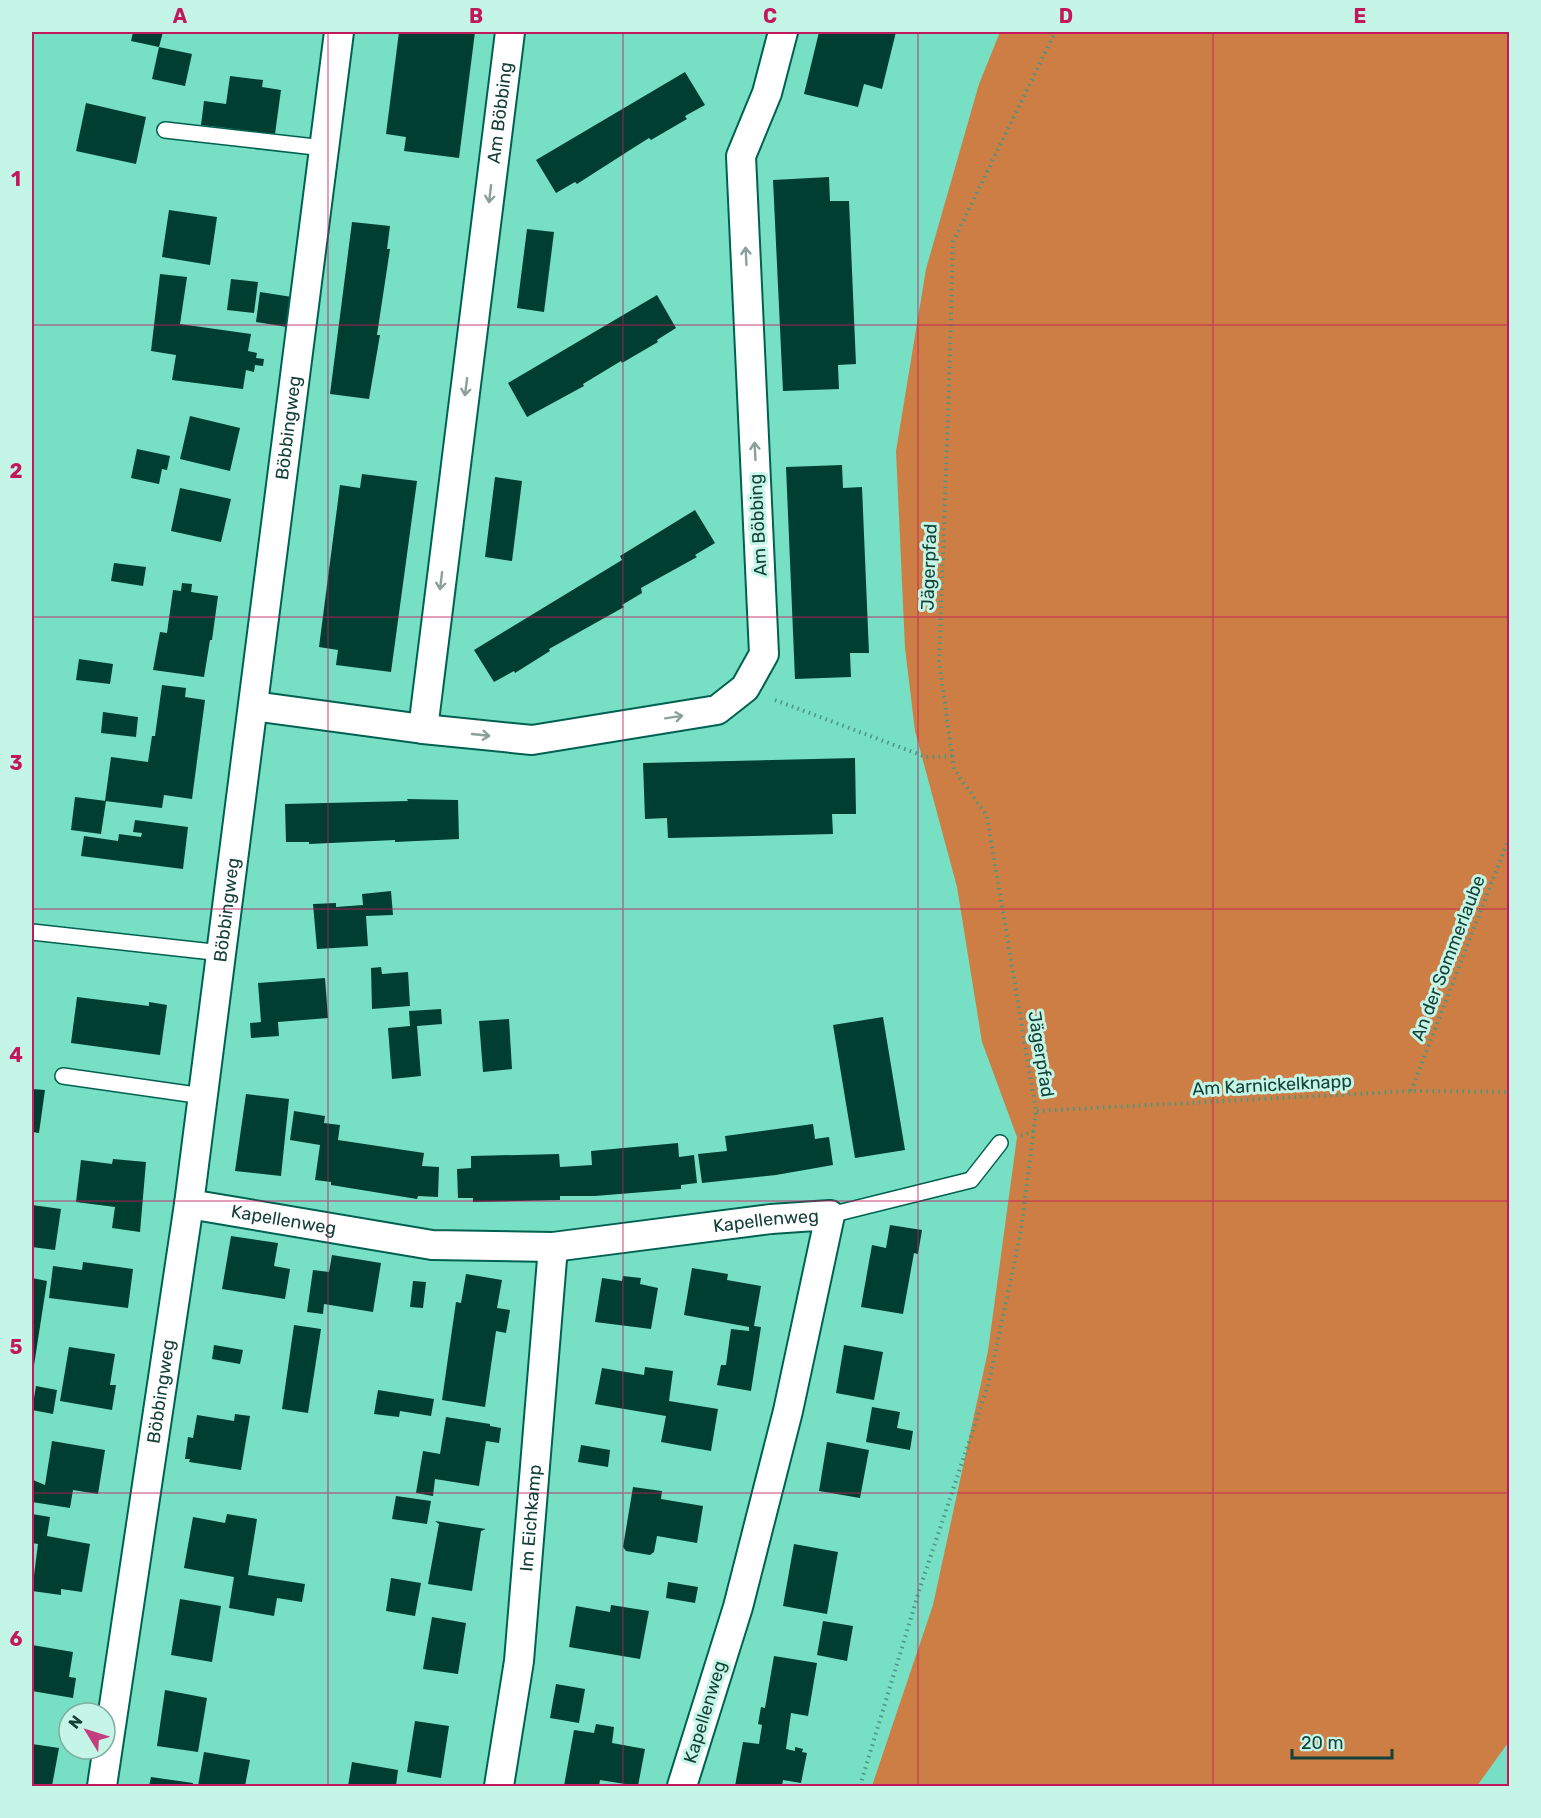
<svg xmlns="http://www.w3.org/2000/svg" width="1541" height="1818" font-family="Rubik,sans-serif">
	<rect width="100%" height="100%" fill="#77dfc4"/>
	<path fill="#cc7e45" d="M1000,32H1509L1510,1740L1477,1786H872L933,1605L988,1351L1017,1137L982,1042L957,887L915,731L905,648L896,451L926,269L979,84Z"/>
	<path fill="#003e32" d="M133,32H163L159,47L192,54L185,86L152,79L159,47L131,41Z
		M399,32H475L459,158L404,151L406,137L386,134Z
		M819,32H896L882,89L864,84L858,107L804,94Z
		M685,72L705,105L685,116L687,119L651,140L649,138L630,150L577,184L575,182L556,193L536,160Z
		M230,76L263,80L262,87L281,90L275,134L201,125L204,101L226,104Z
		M86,103L146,117L136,164L76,151Z
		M829,177L830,201H849L856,364L838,365L839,389L783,391L773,180Z
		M169,210L217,217L210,265L162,257Z
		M352,222L390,226L387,249H390L377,335H380L369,399L330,394Z
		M527,229L554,232L544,312L517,308Z
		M160,274L187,277L180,324L251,334L248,351L257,353L256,358L264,359L263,366L255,365L254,372L246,370L243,389L172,380L176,355L151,351Z
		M231,279L258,282L254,313L227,310Z
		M260,292L292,297L287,327L256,322Z
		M657,295L676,328L657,340L658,342L622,363L621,361L583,384L584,386L527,417L508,383Z
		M190,416L240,428L230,471L180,459Z
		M137,449L170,456L167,470L162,469L159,484L131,478Z
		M842,465L843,488L862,487L869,653H850L851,677L795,679L786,467Z
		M362,474L417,481L391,672L336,665L338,650L319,647L340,485L360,488Z
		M495,477L522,481L512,561L485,557Z
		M180,488L231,499L221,542L171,531Z
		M695,510L715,543L695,555L697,557L641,588L642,593L622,605L624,607L549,649L550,651L515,673L514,671L494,682L474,650L622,560L620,556Z
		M114,563L146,567L143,586L111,581Z
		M182,583L192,584L191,592L218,596L212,640H210L204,677L153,670L160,632L167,633L173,590L181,591Z
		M79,659L113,664L110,684L76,680Z
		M162,685L186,688L185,697L205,700L192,799L164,795L162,808L105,801L111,757L148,762L152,736H155Z
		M103,712L138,717L136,737L101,733Z
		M855,758L856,814H832L833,834L668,838L667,818L645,819L643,763Z
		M75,797L106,801L101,834L71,830Z
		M407,799L458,800L459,839L395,842V840L309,844V842H286L285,804L408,801Z
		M135,820L188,827L183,869L81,856L84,836L118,841L119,834L141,837L142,833L133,832Z
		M391,891L393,915L366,916L368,946L317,949L313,904L336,903V907L363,905L362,894Z
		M381,967L382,974L408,972L410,1006L372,1009L371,968Z
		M325,978L328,1018L278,1022L279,1036L251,1038L250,1023L261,1022L258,983Z
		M77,997L149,1006V1002L167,1005L160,1055L71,1043Z
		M441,1009L442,1024L417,1026L421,1076L392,1079L388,1028L410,1026L409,1011Z
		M883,1017L905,1150L855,1158L833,1025Z
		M509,1019L512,1069L483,1072L479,1021Z
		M32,1089L45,1090L39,1133L32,1132Z
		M246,1094L289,1099L281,1176L235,1171Z
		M294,1111L325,1116L324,1123L340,1125L338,1140L424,1153L422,1166L439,1167L438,1197L418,1196L417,1199L331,1185V1182L315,1180L320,1145L290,1140Z
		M813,1124L815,1139L829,1137L833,1165L776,1175L702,1183L698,1154L727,1151L725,1136Z
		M678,1143L679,1157L694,1155L697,1183L681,1185V1189L595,1196H560V1200L473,1202V1198H458L457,1169L471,1168V1156L559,1154L560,1167L592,1165L591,1151Z
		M113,1159L146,1162L140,1232L112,1228L115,1207L76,1202L81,1160L112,1164Z
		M32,1205L61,1209L55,1250L32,1247Z
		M890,1225L922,1230L918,1254L914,1253L903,1314L861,1307L872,1245L886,1248Z
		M231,1236L278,1243L274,1266L290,1269L285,1299L222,1289Z
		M332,1255L381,1263L373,1312L324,1304L323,1314L307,1312L313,1270L329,1272Z
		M83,1262L133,1269L128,1308L49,1298L53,1266L82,1270Z
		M692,1268L728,1274L727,1280L761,1286L754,1326L761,1327L751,1391L717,1385L721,1365H726L731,1329L749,1331V1327L684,1315Z
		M466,1274L502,1280L497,1308L510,1310L506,1333L496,1331L485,1407L442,1400L456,1302L461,1303Z
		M623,1276L641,1278L640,1284L658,1288L651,1329L595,1322L602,1278L622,1281Z
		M32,1278L47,1281L33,1372H32Z
		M413,1281L426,1282L423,1308L410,1307Z
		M294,1325L321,1329L308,1413L282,1409Z
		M214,1345L243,1350L240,1364L212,1359Z
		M844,1345L883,1352L874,1400L836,1393Z
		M69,1347L115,1354L110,1385H116L112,1410L60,1401Z
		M645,1367L673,1371L669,1401L718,1409L711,1451L661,1442L666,1416L595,1404L602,1368L644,1375Z
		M36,1386L57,1390L53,1414L32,1410Z
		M378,1390L434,1399L431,1416L400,1411L399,1417L374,1414Z
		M872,1407L900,1412L897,1428L913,1431L910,1450L866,1442Z
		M235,1414L250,1416L241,1470L189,1462L190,1459H185L188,1437L193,1438L197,1415L234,1421Z
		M446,1417L490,1424V1426L501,1428L499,1443L486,1441L479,1486L435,1479L433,1496L416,1493L423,1451L440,1454Z
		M52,1441L105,1450L98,1494L73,1490L70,1508L32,1502L33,1480L45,1485Z
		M827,1442L869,1450L860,1498L819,1491Z
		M581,1445L610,1450L608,1467L578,1462Z
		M633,1487L662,1491L661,1499L703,1506L697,1543L657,1536L654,1552L650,1555L626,1551L623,1547Z
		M396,1496L431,1501L427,1524L392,1519Z
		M32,1514L50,1517L47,1536L90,1544L82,1592L61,1589V1595L32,1591L38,1544L32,1543Z
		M227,1514L257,1519L248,1575L305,1584L302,1602L277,1598L274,1616L229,1608L234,1577L184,1568L193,1517L225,1523Z
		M435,1521L486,1529L481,1531L472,1591L428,1584L439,1524Z
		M794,1544L838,1552L827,1614L783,1606Z
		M391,1578L421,1583L415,1616L386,1611Z
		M668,1582L698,1587L695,1603L666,1598Z
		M180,1599L221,1606L212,1662L171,1655Z
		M611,1605L649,1611L640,1659L569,1647L576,1606L610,1612Z
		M432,1617L466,1623L458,1674L423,1669Z
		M823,1621L853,1626L847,1661L817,1655Z
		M32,1645L73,1652L69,1677L76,1678L73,1698L32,1691Z
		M774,1656L817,1663L808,1716L791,1713L786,1749L795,1751V1747L803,1749L802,1752L807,1753L801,1783L783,1780L782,1786H735L743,1742L759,1744L762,1725L758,1724L761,1707L765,1708Z
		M556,1684L585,1689L579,1723L550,1718Z
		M165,1690L207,1698L198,1752L157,1746Z
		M415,1721L449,1726L441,1778L407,1772Z
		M596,1724L614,1727L612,1743L645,1749L638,1786L600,1780L599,1786H564L574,1730L594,1733Z
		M32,1744L59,1748L52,1786H32Z
		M204,1752L250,1760L245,1786H198Z
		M352,1762L398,1770L396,1786H348Z
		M151,1777L193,1783V1786H149Z"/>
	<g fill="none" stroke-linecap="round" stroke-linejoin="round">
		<defs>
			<path id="service" d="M165,130L324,148
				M32,932L222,953
				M63,1076L203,1096
				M830,1215L971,1180L1000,1143"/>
			<g id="minor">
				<path d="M254,706L423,729L532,740L717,710L745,688L764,654L741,156L767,93L783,32"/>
				<path id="s1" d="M423,729L510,32"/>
				<path id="s2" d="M189,1204L432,1245L553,1247L771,1219L830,1215L788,1411L738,1607L682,1786"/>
				<path id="s3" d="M102,1786L189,1204L339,32"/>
				<path id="s4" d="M499,1786L519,1661L553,1247"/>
			</g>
		</defs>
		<use href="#service" stroke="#006150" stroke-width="18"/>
		<use href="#minor" stroke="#006150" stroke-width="32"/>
		<path stroke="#4a9683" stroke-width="4" stroke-dasharray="1.5 4.5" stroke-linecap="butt" d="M775,700L926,757L952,756
			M1411,1091L1510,835
			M1037,1111L1411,1091L1510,1092
			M1021,1136L1035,1131
			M860,1786L919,1591L989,1382L1021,1231L1036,1111L987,816L954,769L939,662L948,416L953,242L1055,32"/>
		<use href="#service" stroke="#fff" stroke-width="15"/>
		<use href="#minor" stroke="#fff" stroke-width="28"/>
	</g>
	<defs><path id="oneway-shaft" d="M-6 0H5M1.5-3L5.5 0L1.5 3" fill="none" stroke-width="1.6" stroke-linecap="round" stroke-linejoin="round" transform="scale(1.5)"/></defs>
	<g stroke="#8aa09b">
		<use href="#oneway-shaft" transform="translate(490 194) rotate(97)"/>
		<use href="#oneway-shaft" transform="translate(746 256) rotate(-93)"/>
		<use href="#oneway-shaft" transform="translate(466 387) rotate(97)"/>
		<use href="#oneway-shaft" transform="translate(755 451) rotate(-93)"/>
		<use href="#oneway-shaft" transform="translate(441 581) rotate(97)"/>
		<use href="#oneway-shaft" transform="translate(674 717) rotate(-9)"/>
		<use href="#oneway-shaft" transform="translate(481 735) rotate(6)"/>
	</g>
	<path fill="none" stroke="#c2185b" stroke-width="1.5" stroke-opacity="0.55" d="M328,32V1786M623,32V1786M918,32V1786M1213,32V1786M32,325H1510M32,617H1510M32,909H1510M32,1201H1510M32,1493H1510"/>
	<g text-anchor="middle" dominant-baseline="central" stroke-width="6" stroke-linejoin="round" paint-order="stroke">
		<g font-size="18" fill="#154237" stroke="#c5f5e7">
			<text stroke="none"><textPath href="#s1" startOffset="621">Am Böbbing</textPath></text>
			<text stroke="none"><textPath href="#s3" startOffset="1371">Böbbingweg</textPath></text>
			<text transform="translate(758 525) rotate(-93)">Am Böbbing</text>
			<text transform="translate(929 567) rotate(-88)">Jägerpfad</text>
			<text stroke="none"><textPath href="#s3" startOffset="885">Böbbingweg</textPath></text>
			<text transform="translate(1448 958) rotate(-69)">An der Sommerlaube</text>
			<text transform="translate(1041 1054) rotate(81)">Jägerpfad</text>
			<text transform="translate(1272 1085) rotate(-3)">Am Karnickelknapp</text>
			<text stroke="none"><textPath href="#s2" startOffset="96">Kapellenweg</textPath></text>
			<text stroke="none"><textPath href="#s2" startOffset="582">Kapellenweg</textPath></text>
			<text stroke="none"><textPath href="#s3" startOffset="399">Böbbingweg</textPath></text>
			<text stroke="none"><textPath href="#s4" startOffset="270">Im Eichkamp</textPath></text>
			<text transform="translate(705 1712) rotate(-73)">Kapellenweg</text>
		</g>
	</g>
	<rect width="1541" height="1818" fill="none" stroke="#c5f5e7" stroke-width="66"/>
	<g transform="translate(87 1731) rotate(308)"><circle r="28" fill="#c5f5e7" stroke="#7fada1" stroke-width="1.5"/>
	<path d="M0-4.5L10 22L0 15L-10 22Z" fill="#c43e7f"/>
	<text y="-9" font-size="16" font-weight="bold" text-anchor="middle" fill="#154237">N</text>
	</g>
	<path d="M1292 1749v9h100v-9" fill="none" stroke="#154237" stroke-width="3"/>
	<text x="1301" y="1749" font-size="18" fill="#154237" stroke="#c5f5e7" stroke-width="4.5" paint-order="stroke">20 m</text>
	<rect x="33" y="33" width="1475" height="1752" fill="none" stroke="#c2185b" stroke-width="2"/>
	<g font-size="20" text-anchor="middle" font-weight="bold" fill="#c2185b">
		<text x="180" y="23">A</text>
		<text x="476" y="23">B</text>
		<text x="770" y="23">C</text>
		<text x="1066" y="23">D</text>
		<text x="1360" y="23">E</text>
		<text x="16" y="186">1</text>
		<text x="16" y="478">2</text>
		<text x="16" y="770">3</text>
		<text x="16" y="1062">4</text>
		<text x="16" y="1354">5</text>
		<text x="16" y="1646">6</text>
	</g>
</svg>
